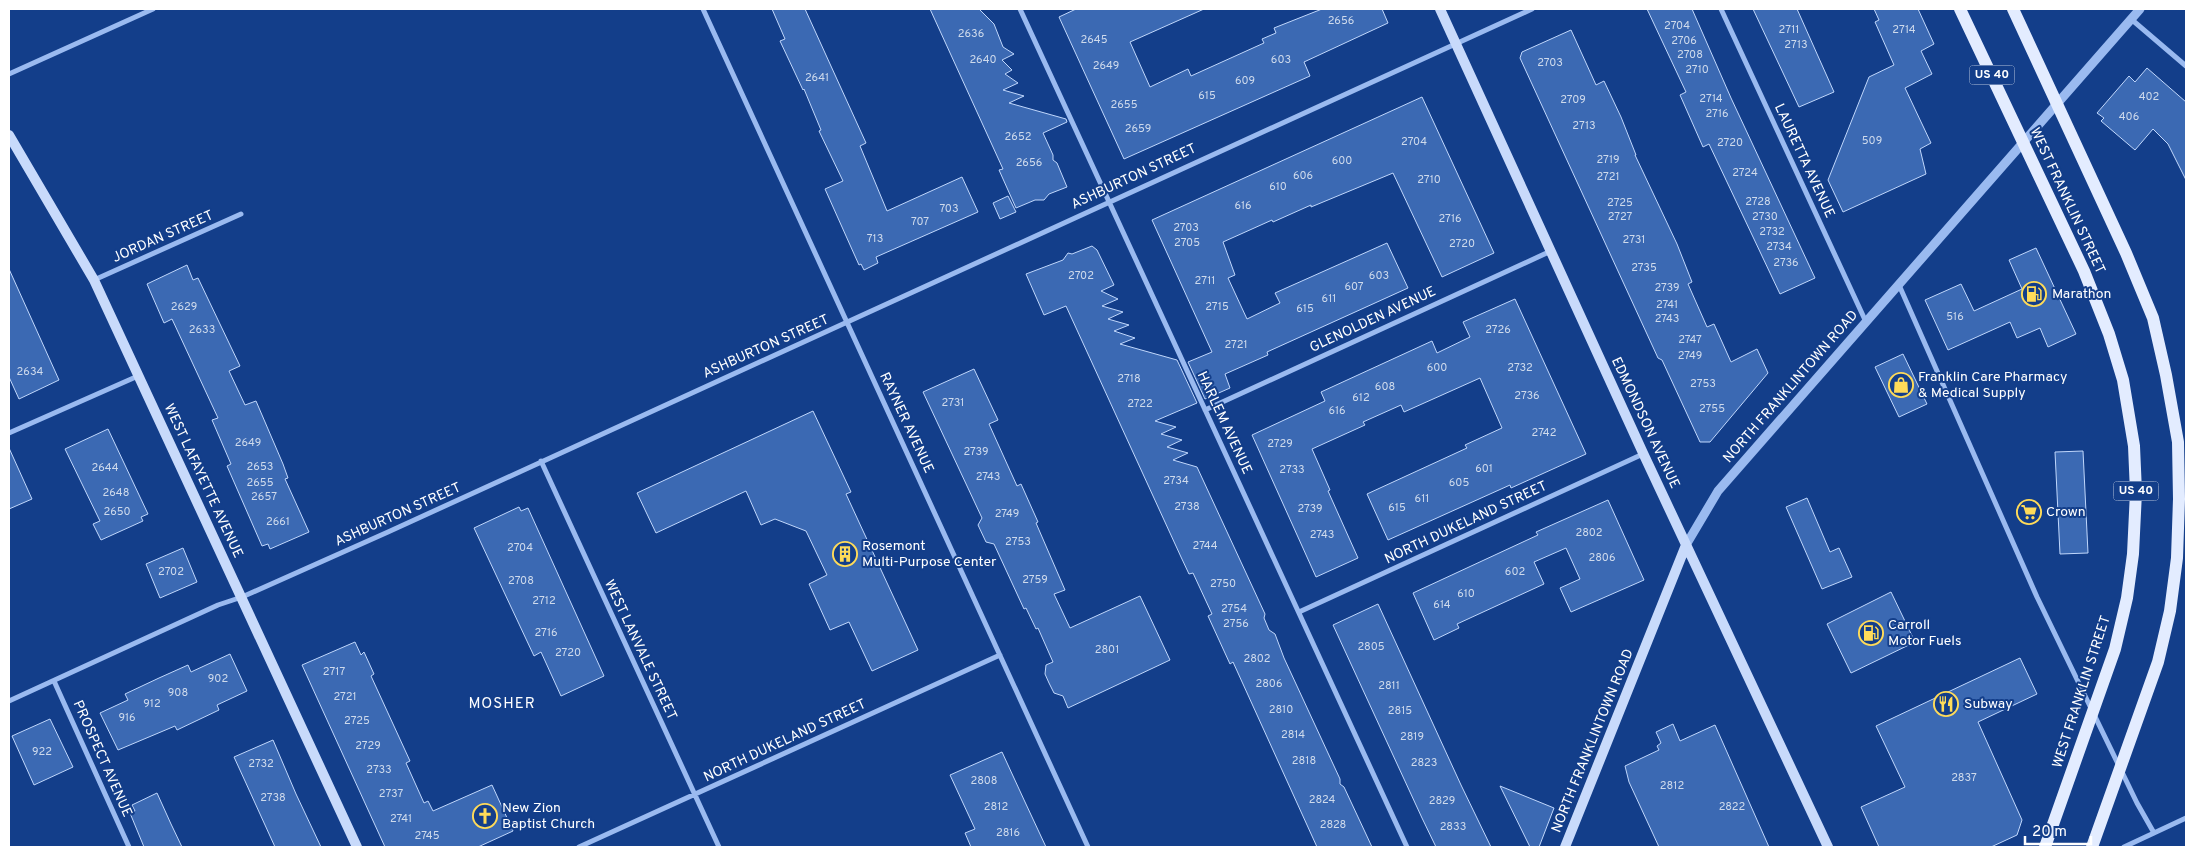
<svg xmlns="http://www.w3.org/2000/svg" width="2195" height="856" font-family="Overpass,sans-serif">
	<rect width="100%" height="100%" fill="#133e8a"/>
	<path fill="#3b69b3" stroke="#c0d7fc" d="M772,9H805L866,143L860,146L887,211L962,177L978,212L876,257L878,263L864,270L861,264L859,265L825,189L843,181L819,131L821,130L804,89L803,90L780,41L785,39Z
		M930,9H979L994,24L1003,47L1014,54L1002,60L1012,70L1005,74L1018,83L1003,90L1024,96L1009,103L1066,119L1067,122L1043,133L1053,155V160L1057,163L1067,187L1049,194L1044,200H1035L1016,208L999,170L1003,169Z
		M1076,9H1204L1130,42L1150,87L1188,69L1191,76L1264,43L1262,39L1276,33L1274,28L1322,9H1382L1388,23L1304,62L1310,76L1124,159L1059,17Z
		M1647,9H1692L1731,98L1815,278L1780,294L1709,144L1703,147L1680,95L1686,92Z
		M1753,9H1797L1834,92L1799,107Z
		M1874,9H1918L1934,44L1921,51L1932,74L1905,88L1931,143L1920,149L1926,174L1843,212L1828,180L1869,77L1894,65L1875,22L1879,20Z
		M1571,30L1596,85L1604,81L1621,117L1636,155H1635L1677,244L1692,282L1688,284L1707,327L1714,324L1731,362L1757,349L1768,373L1710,442H1700L1662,360L1658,358L1520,58L1522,52Z
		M2147,68L2186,102V180L2168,144L2153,129L2135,150L2101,121L2104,118L2097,113L2129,76L2135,82Z
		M1422,97L1494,253L1442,277L1393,173L1311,207V205L1273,222L1272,220L1223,242L1235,275L1228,278L1247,319L1280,303L1275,293L1387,243L1408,288L1267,352L1268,355L1225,374L1230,388L1205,399L1188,362L1212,352L1152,220Z
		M1008,196L1016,212L1000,219L993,203Z
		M1092,246L1097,250L1114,285L1101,291L1118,299L1102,306L1123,312L1108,319L1129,325L1114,331L1135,338L1120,344L1177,360L1197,403L1155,421L1176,427L1161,434L1182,440L1167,447L1188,453L1173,460L1197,467L1265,614L1264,618L1269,630L1275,634L1284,658L1340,779V784L1344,787L1372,847H1317L1233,662L1230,664L1208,616L1212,614L1193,573L1189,574L1181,557L1066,306L1044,315L1026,274L1063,260L1068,253L1072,254Z
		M2036,248L2076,334L2048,347L2040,328L2017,338L2010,322L1948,350L1925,300L1961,284L1974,311L2022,289L2009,260Z
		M187,265L193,280L198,278L240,366L229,371L245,405L256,401L283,464L288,478L285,479L309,532L270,549L268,544L262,546L227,466L231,464L212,420L218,418L172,319L164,323L147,284Z
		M9,269L59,380L19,399L9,377Z
		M1515,299L1586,454L1511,488L1510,485L1388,540L1367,494L1467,448L1465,445L1502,428L1480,378L1404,412L1401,405L1363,422L1365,425L1312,449L1330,490L1328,491L1358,558L1316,577L1252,435L1325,401L1321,392L1432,341L1437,353L1470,337L1463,322Z
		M1903,354L1927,404L1899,417L1875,367Z
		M974,369L998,420L989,424L1017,486L1021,484L1038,522L1036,523L1065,590L1054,594L1070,628L1140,596L1170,660L1068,708L1063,696L1054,693L1049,683L1045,674L1046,665L1053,662L1038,628L1036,629L1026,608L1024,609L994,544L986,542L978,525L982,518L923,392Z
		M813,411L851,492L846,494L918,650L872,671L849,622L830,630L809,584L827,575L806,531L775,519L761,525L746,491L656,533L637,493Z
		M108,429L148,514L141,517L143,521L101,540L93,524L100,521L65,449Z
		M9,448L32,499L9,509Z
		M2083,451L2088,553L2060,554L2055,452Z
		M1807,498L1830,552L1839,548L1852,577L1822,589L1786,507Z
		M1608,500L1644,580L1571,612L1560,588L1580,579L1566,548L1534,562L1544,584L1457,624L1459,628L1434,640L1413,593L1538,535L1536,532Z
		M519,507L521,511L528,508L604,676L561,696L541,652L534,656L474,528Z
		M183,548L197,582L160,598L146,564Z
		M1891,592L1915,642L1851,673L1827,624Z
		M1378,604L1461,785L1491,847H1436L1422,818L1333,625Z
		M355,642L361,655L364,652L374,674L371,676L410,761L406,763L424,803L428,801L433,811L492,785L513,831L478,847H385L302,665Z
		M230,654L247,691L217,705L219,710L177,730L175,726L118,750L100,713L128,700L125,694L159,678L188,665L191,672Z
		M2020,658L2037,694L1978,722L2022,820L2017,835L1991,847H1879L1861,807L1905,787L1876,726Z
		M50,719L73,767L34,785L12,736Z
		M1673,724L1680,741L1715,725L1769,847H1659L1629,782L1625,766L1659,750L1657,746L1661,743L1656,732Z
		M273,740L296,794L321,847H275L245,781L234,757Z
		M1002,752L1025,802L1046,847H971L965,833L975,829L950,775Z
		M1500,786L1554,808L1539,847H1530Z
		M157,793L171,824L182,847H144L130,813L135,811L132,805Z"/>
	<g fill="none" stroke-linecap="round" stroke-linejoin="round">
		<path stroke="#9abaf0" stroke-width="5" d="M703,9L1088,847
			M1020,9L1407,847
			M1721,9L1866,322
			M2131,19L2186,66
			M9,74L153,9
			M94,280L241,214
			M1899,285L2037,597L2137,803L2154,833
			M1205,410L1551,251
			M9,433L138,376
			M541,461L719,847
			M1299,612L1643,454
			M54,681L129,847
			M9,701L218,605L242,597L388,532L1532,9
			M579,847L1000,655
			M2124,847L2186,818"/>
		<path stroke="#9abaf0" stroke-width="9" d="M1686,545L1718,491L2140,9"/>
		<path stroke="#c8dafb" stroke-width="10" d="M1440,9L1643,453L1828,847
			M9,135L94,280L357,847
			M1565,847L1686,545"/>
		<path stroke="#e3ecff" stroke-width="12" d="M1960,9L2084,271L2109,334L2123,380L2134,446L2136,492L2133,554L2127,598L2115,649L2045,847
			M2013,9L2126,253L2153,318L2166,375L2178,442L2179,499L2177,558L2170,611L2158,662L2092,847"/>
	</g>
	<defs>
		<symbol id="fuel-ring" viewBox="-11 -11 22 22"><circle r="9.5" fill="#133e8a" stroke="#ffdb59" stroke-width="1.5"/><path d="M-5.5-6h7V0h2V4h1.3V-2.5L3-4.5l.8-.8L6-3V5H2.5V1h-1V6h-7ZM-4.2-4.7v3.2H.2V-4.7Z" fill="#ffdb59"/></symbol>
		<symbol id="shop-ring" viewBox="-11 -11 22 22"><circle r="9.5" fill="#133e8a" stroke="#ffdb59" stroke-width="1.5"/><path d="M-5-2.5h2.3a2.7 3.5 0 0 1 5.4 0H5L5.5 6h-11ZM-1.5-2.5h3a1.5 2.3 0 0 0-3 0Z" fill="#ffdb59"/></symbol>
		<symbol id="supermarket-ring" viewBox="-11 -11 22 22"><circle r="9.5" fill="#133e8a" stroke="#ffdb59" stroke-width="1.5"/><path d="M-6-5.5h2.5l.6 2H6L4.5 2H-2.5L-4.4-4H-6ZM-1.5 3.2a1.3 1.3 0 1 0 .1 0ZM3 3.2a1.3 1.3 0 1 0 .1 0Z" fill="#ffdb59"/></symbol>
		<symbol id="building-ring" viewBox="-11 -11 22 22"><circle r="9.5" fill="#133e8a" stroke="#ffdb59" stroke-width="1.5"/><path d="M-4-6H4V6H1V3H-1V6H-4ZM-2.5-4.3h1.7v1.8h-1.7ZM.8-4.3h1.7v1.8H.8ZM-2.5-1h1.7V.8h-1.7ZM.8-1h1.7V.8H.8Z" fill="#ffdb59"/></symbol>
		<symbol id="restaurant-ring" viewBox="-11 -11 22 22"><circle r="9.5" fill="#133e8a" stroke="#ffdb59" stroke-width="1.5"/><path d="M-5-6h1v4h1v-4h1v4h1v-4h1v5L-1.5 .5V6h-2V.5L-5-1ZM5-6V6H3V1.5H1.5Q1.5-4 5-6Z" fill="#ffdb59"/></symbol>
		<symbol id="church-ring" viewBox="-11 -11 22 22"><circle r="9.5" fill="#133e8a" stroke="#ffdb59" stroke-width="1.5"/><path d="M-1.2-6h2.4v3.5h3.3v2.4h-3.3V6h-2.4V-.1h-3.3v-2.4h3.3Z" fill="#ffdb59"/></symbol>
	</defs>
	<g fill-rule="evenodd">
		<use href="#fuel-ring" x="2020" y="280" width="28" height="28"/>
		<use href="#shop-ring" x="1887" y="371" width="28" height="28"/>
		<use href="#supermarket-ring" x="2015" y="498" width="28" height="28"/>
		<use href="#building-ring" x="831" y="540" width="28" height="28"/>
		<use href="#fuel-ring" x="1857" y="619" width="28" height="28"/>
		<use href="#restaurant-ring" x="1932" y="690" width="28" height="28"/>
		<use href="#church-ring" x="471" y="802" width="28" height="28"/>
	</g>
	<g text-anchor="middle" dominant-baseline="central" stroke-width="4" stroke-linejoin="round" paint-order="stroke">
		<g font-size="11" fill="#cedaec">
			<text x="1341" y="21">2656</text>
			<text x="1677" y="26">2704</text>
			<text x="1789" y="30">2711</text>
			<text x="1904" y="30">2714</text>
			<text x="971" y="34">2636</text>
			<text x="1094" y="40">2645</text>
			<text x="1684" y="41">2706</text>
			<text x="1796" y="45">2713</text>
			<text x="1690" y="55">2708</text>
			<text x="983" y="60">2640</text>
			<text x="1281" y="60">603</text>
			<text x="1550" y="63">2703</text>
			<text x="1106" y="66">2649</text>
			<text x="1697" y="70">2710</text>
			<text x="817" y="78">2641</text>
			<text x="1245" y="81">609</text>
			<text x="1207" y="96">615</text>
			<text x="2149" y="97">402</text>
			<text x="1711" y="99">2714</text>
			<text x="1573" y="100">2709</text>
			<text x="1124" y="105">2655</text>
			<text x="1717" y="114">2716</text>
			<text x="2129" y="117">406</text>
			<text x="1584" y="126">2713</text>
			<text x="1138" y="129">2659</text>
			<text x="1018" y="137">2652</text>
			<text x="1872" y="141">509</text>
			<text x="1414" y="142">2704</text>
			<text x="1730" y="143">2720</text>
			<text x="1608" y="160">2719</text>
			<text x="1342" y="161">600</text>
			<text x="1029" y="163">2656</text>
			<text x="1745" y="173">2724</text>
			<text x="1303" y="176">606</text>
			<text x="1608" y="177">2721</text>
			<text x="1429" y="180">2710</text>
			<text x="1278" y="187">610</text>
			<text x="1758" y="202">2728</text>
			<text x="1620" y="203">2725</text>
			<text x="1243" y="206">616</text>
			<text x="949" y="209">703</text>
			<text x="1620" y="217">2727</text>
			<text x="1765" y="217">2730</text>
			<text x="1450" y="219">2716</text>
			<text x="920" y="222">707</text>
			<text x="1186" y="228">2703</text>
			<text x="1772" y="232">2732</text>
			<text x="875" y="239">713</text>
			<text x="1634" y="240">2731</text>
			<text x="1187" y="243">2705</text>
			<text x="1462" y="244">2720</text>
			<text x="1779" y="247">2734</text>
			<text x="1786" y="263">2736</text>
			<text x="1644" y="268">2735</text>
			<text x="1081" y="276">2702</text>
			<text x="1379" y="276">603</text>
			<text x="1205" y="281">2711</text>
			<text x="1354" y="287">607</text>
			<text x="1667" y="288">2739</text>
			<text x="1329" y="299">611</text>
			<text x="1667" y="305">2741</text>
			<text x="184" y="307">2629</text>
			<text x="1217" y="307">2715</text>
			<text x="1305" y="309">615</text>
			<text x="1955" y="317">516</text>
			<text x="1667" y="319">2743</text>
			<text x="202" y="330">2633</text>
			<text x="1498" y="330">2726</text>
			<text x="1690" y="340">2747</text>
			<text x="1236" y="345">2721</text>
			<text x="1690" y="356">2749</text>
			<text x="1437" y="368">600</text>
			<text x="1520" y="368">2732</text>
			<text x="30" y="372">2634</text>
			<text x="1129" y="379">2718</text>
			<text x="1703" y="384">2753</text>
			<text x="1385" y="387">608</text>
			<text x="1527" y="396">2736</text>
			<text x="1361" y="398">612</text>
			<text x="953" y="403">2731</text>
			<text x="1140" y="404">2722</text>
			<text x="1712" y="409">2755</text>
			<text x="1337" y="411">616</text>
			<text x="1544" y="433">2742</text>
			<text x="248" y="443">2649</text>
			<text x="1280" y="444">2729</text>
			<text x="976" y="452">2739</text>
			<text x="260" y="467">2653</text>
			<text x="105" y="468">2644</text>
			<text x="1484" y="469">601</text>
			<text x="1292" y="470">2733</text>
			<text x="988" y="477">2743</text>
			<text x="1176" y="481">2734</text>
			<text x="260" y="483">2655</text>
			<text x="1459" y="483">605</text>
			<text x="116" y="493">2648</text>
			<text x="264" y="497">2657</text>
			<text x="1422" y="499">611</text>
			<text x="1187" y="507">2738</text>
			<text x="1397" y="508">615</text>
			<text x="1310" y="509">2739</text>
			<text x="117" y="512">2650</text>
			<text x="1007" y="514">2749</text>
			<text x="278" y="522">2661</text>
			<text x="1589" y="533">2802</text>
			<text x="1322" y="535">2743</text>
			<text x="1018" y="542">2753</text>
			<text x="1205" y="546">2744</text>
			<text x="520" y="548">2704</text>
			<text x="1602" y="558">2806</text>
			<text x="171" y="572">2702</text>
			<text x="1515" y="572">602</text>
			<text x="1035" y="580">2759</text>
			<text x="521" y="581">2708</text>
			<text x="1223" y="584">2750</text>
			<text x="1466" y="594">610</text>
			<text x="544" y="601">2712</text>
			<text x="1442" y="605">614</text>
			<text x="1234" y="609">2754</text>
			<text x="1236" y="624">2756</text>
			<text x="546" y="633">2716</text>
			<text x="1371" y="647">2805</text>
			<text x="1107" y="650">2801</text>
			<text x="568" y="653">2720</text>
			<text x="1257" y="659">2802</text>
			<text x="334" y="672">2717</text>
			<text x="218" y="679">902</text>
			<text x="1269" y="684">2806</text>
			<text x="1389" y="686">2811</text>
			<text x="178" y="693">908</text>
			<text x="345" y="697">2721</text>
			<text x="152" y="704">912</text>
			<text x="1281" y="710">2810</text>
			<text x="1400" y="711">2815</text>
			<text x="127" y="718">916</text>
			<text x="357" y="721">2725</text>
			<text x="1293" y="735">2814</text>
			<text x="1412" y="737">2819</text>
			<text x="368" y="746">2729</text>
			<text x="42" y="752">922</text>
			<text x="1304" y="761">2818</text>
			<text x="1424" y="763">2823</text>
			<text x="261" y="764">2732</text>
			<text x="379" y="770">2733</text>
			<text x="1964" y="778">2837</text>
			<text x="984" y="781">2808</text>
			<text x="1672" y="786">2812</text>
			<text x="391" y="794">2737</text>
			<text x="273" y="798">2738</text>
			<text x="1322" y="800">2824</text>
			<text x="1442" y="801">2829</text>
			<text x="996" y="807">2812</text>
			<text x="1732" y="807">2822</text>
			<text x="401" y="819">2741</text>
			<text x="1333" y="825">2828</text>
			<text x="1453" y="827">2833</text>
			<text x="1008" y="833">2816</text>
			<text x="427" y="836">2745</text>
		</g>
		<g fill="#133e8a" stroke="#b8c5dc" stroke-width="1">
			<rect x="1969.5" y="65.5" width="45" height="19" rx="4"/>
			<rect x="2113.5" y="481.5" width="45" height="19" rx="4"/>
		</g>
		<g font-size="12" font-weight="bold" fill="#fff">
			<text x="1992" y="75">US 40</text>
			<text x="2136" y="491">US 40</text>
		</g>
		<g font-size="14" fill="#fff" stroke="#133e8a">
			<text transform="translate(1804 161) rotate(65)">LAURETTA AVENUE</text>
			<text transform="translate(1134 177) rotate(-25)">ASHBURTON STREET</text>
			<text transform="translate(2067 201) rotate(65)">WEST FRANKLIN STREET</text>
			<text transform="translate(163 237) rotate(-24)">JORDAN STREET</text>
			<text transform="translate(1373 320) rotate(-25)">GLENOLDEN AVENUE</text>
			<text transform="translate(766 347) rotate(-24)">ASHBURTON STREET</text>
			<text transform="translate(1791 387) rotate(-49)">NORTH FRANKLINTOWN ROAD</text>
			<text transform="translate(906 423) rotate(65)">RAYNER AVENUE</text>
			<text transform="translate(1224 423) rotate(65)">HARLEM AVENUE</text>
			<text transform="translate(1645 423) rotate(65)">EDMONDSON AVENUE</text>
			<text transform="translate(203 481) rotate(65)">WEST LAFAYETTE AVENUE</text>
			<text transform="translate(398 515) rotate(-24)">ASHBURTON STREET</text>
			<text transform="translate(1466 523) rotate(-25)">NORTH DUKELAND STREET</text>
			<text transform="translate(640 650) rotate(65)">WEST LANVALE STREET</text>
			<text transform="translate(2082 692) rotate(-72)">WEST FRANKLIN STREET</text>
			<text transform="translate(785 741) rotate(-25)">NORTH DUKELAND STREET</text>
			<text transform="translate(1593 741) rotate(-68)">NORTH FRANKLINTOWN ROAD</text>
			<text transform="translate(102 759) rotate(66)">PROSPECT AVENUE</text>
		</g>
		<g font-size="14" fill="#fff" stroke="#133e8a" text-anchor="start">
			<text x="2052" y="294">Marathon</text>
			<text x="1918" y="377">Franklin Care Pharmacy<tspan x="1918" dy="16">&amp; Medical Supply</tspan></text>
			<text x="2046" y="512">Crown</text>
			<text x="862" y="546">Rosemont<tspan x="862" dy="16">Multi-Purpose Center</tspan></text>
			<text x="1888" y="625">Carroll<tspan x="1888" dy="16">Motor Fuels</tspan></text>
			<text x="1964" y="704">Subway</text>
			<text x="502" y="808">New Zion<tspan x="502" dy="16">Baptist Church</tspan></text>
		</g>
		<g font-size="15" letter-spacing="1" fill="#fff" stroke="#133e8a">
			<text x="502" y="704">MOSHER</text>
		</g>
	</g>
	<rect width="2195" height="856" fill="none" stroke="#ffffff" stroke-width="20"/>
	<path d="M2025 836v8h66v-8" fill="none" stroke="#ffffff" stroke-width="2.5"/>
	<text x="2032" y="836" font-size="15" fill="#ffffff" stroke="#133e8a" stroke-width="4" paint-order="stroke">20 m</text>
</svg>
